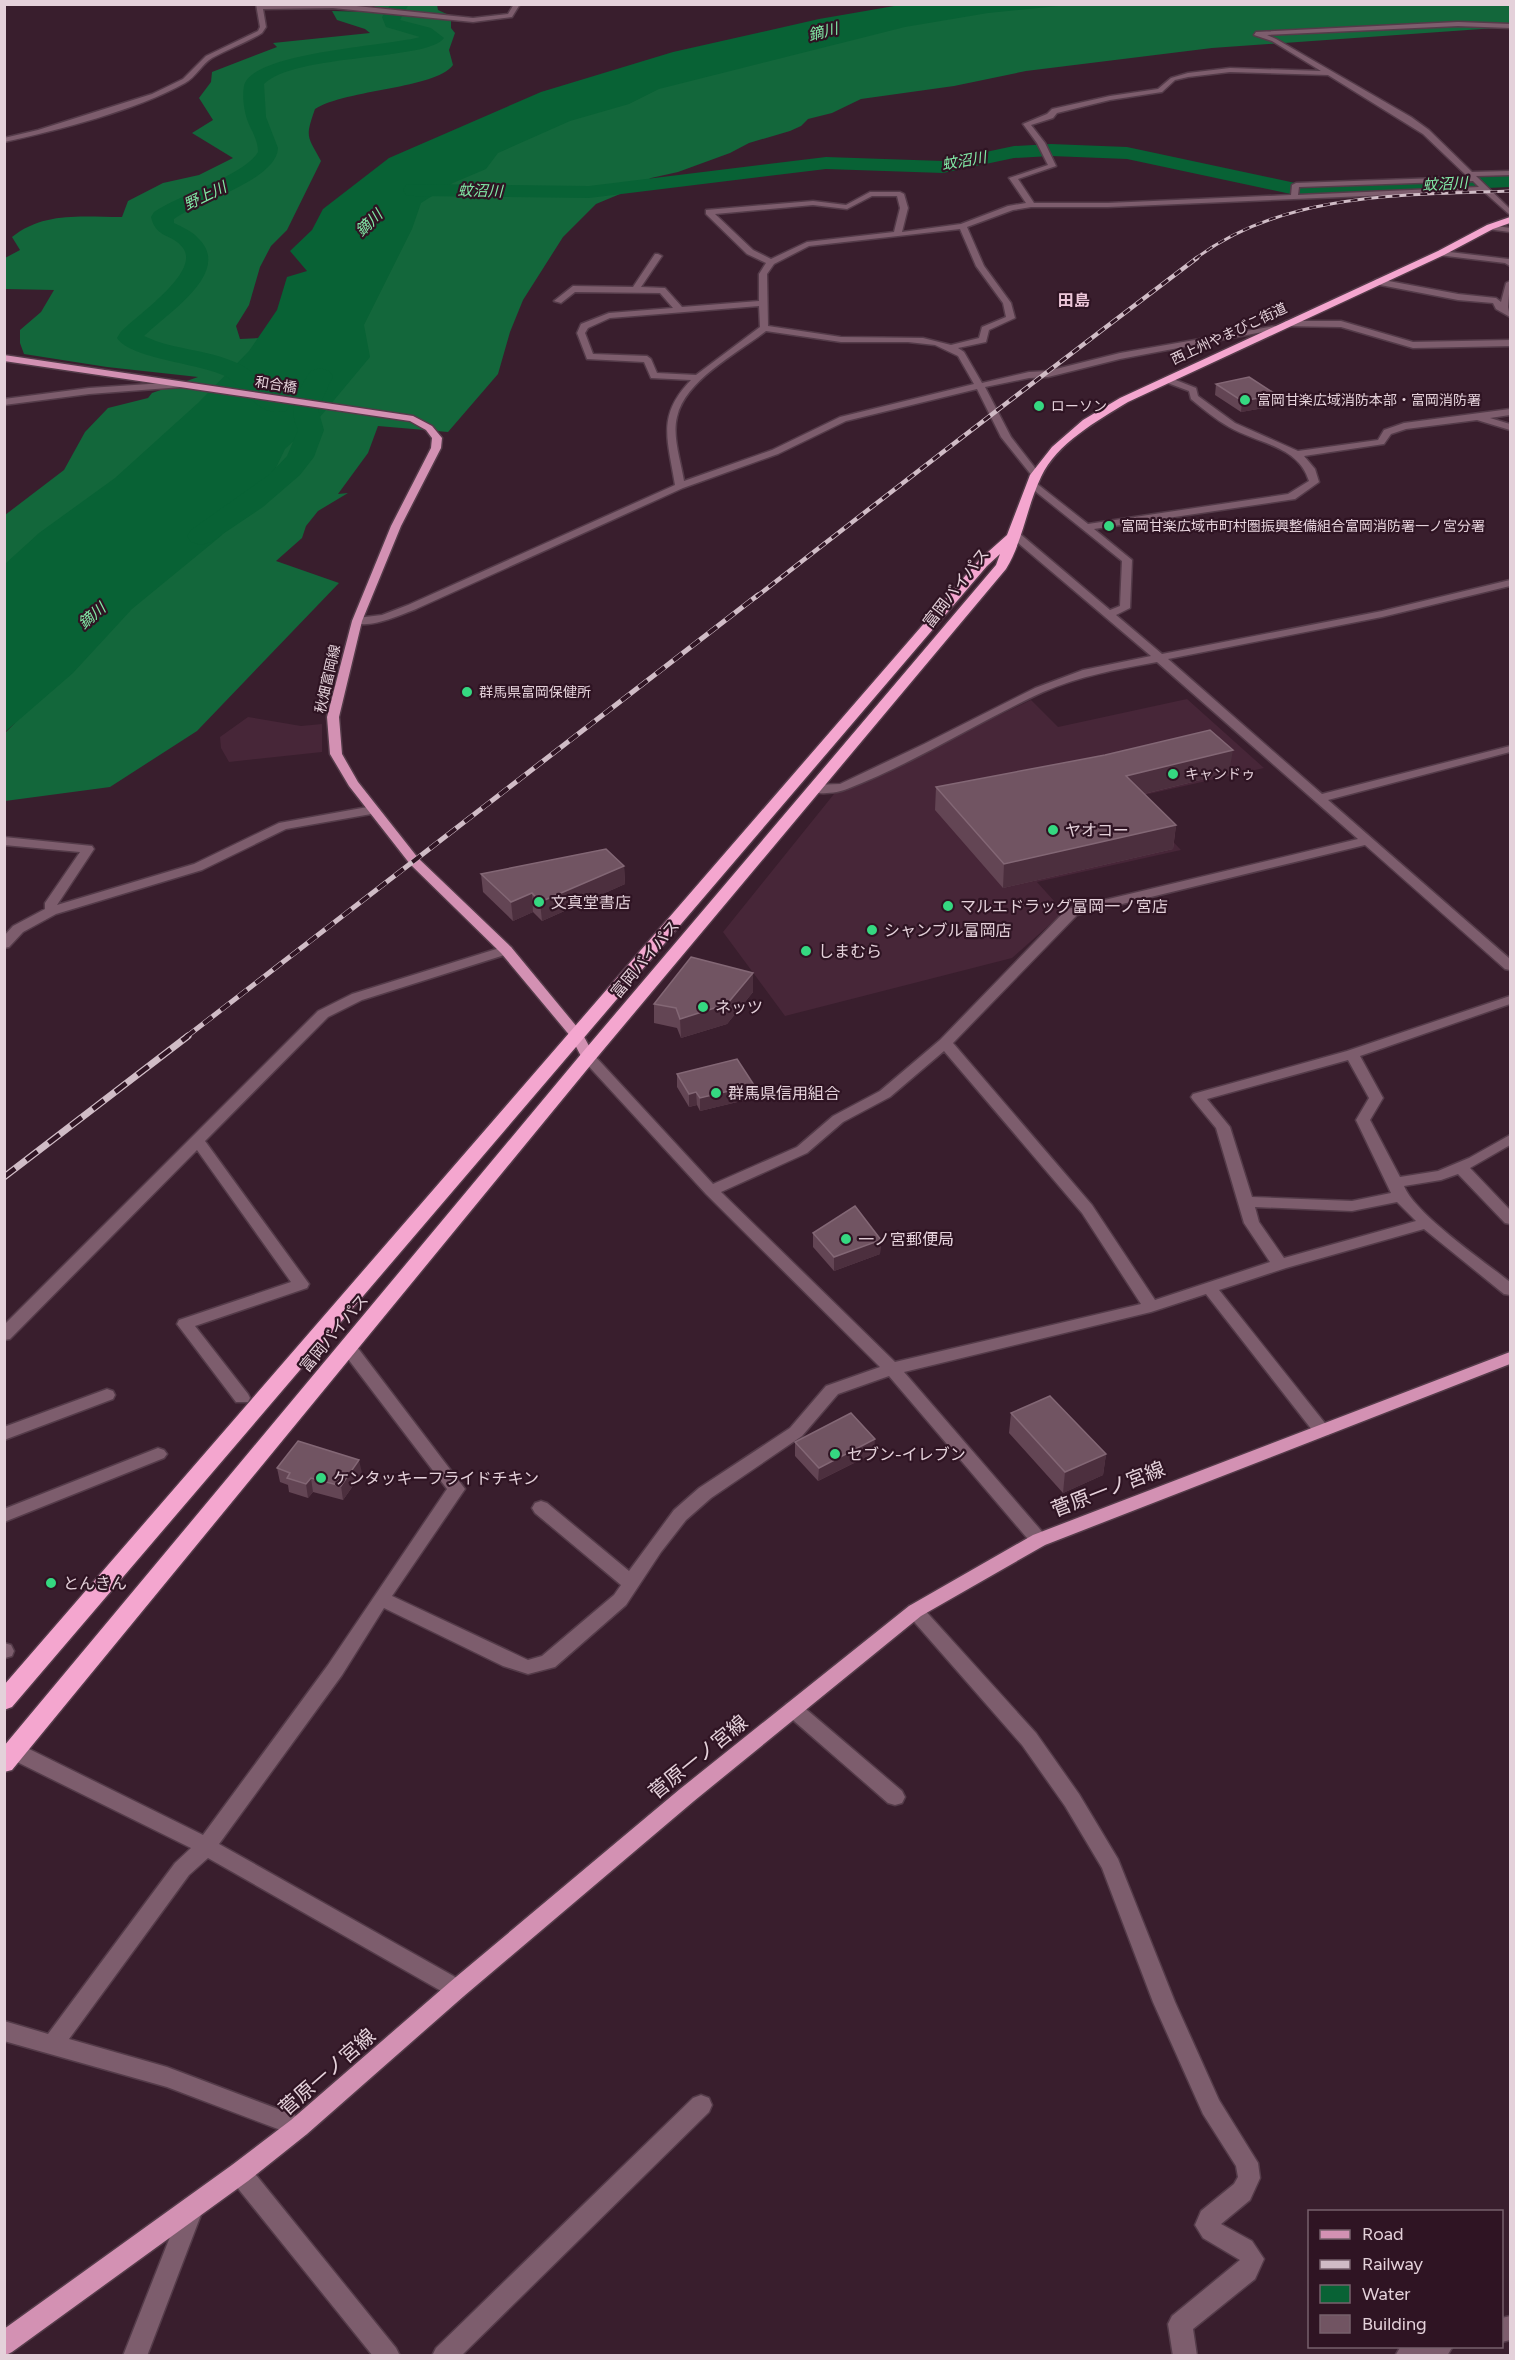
<svg xmlns="http://www.w3.org/2000/svg" width="1515" height="2360" font-family="Figtree,'Noto Sans JP',sans-serif">
	<rect width="100%" height="100%" fill="#391e2d"/>
	<path fill="#472638" d="M1187,699L1264,768L1131,798L1181,850L1037,882L1064,912L1012,958L785,1016L723,932L834,794L1031,700L1058,727Z
		M248,717L301,726L322,724V752L229,762L221,748L220,737Z"/>
	<path fill="#13673b" d="M1013,4L1510,5V27L1212,48L1026,71L954,86L861,99L832,113L808,119L801,126L790,131L749,143L730,153L678,172L651,178L620,194L596,204L563,237L523,300L510,332L498,374L448,432L378,426L368,453L338,494L348,493L318,511L306,526L302,538L276,561L339,583L197,731L110,787L5,801V733L15,723H5V515L64,470L85,432L108,408L148,398L152,393L198,377L107,367L24,354L20,343V330L41,312L54,290L5,289V258L20,250L12,237C44,211 83,217 122,217L128,201L163,183L199,175L233,158L192,133L213,120L199,98L211,82L212,72L277,47L273,43L370,33L365,29L337,20L332,11L373,12L378,9L372,5H437L438,10L451,16V28L455,33L449,50L453,65C435,89 347,89 315,109C305,138 307,135 321,161L287,230L271,246L260,267L249,305L236,326L240,339L262,338L442,172L712,63Z"/>
	<path fill="#086235" d="M900,5H1068L988,13L905,27L659,89L629,104L570,121L498,153L486,169L453,183L421,203L412,229L364,325L370,357L320,417L285,449L274,472L221,536L132,609L73,673L5,732V564L39,533L115,478L198,403L249,351L277,310L287,277L307,271L290,251L312,230L323,209L389,158L541,92L673,52L819,19Z"/>
	<g fill="none" stroke-linecap="round" stroke-linejoin="round">
		<path fill="#086235" fill-rule="evenodd" d="M391,4H409L400,20L431,28L444,38C428,61 296,53 264,84L266,117L278,148C277,180 198,202 174,219V223C182,227 192,231 198,238C234,272 166,314 144,336C175,351 212,349 243,366C251,370 257,379 264,385C272,393 283,396 290,405L286,411C256,418 246,387 225,376C198,363 131,359 117,338L120,333C135,316 201,273 183,248C172,233 156,239 151,217L154,212C179,195 245,175 258,152C258,140 252,132 248,122C244,112 242,96 244,86C251,52 389,46 420,37L386,27L382,17Z
			M1051,144L1127,147L1300,184L1510,175V187L1300,196L1127,159L1051,156L1014,158L943,173L826,169L589,198L414,196L406,195L403,190L406,185L414,184L589,186L826,157L943,161L1014,146Z
			M320,368L329,371L333,376L318,409L324,430L314,457L300,475L263,507L211,542L201,545L191,542L187,536L191,530L270,474L287,456L298,430C287,408 298,389 311,371Z"/>
		<defs>
			<path id="minor" d="M256,4H337L473,18L508,14L514,4H520L512,17L473,22L333,8L263,9L266,27L262,33C246,43 228,49 212,58C202,64 196,77 185,83C137,110 59,130 4,142V138L38,130L152,94L183,79L206,56L258,31L260,27Z
				M1458,22L1510,24V28L1458,26L1267,35L1276,39L1411,117L1429,130L1472,172L1510,171V175L1476,176L1510,209V215L1483,191L1108,207H1031L1013,210L967,227L984,266L1011,303L1015,318L989,330L986,342L958,348L964,352L982,383L1029,372L1048,371L1120,353L1275,326L1279,329L1120,359L1048,377L1029,378L985,387L1011,437L1039,473V477H1033L1001,437L977,389L846,421L778,454L683,488L416,609C401,615 365,631 352,621L357,618L382,615L408,605L675,485C668,440 656,416 691,380L651,378L644,362L587,359L577,333L581,324L609,313L673,308L660,293L575,292L561,303L554,301L573,286L633,287L655,254H658L662,256L641,287L665,288L682,307L759,301V274L766,263L747,254L706,214V210L813,201L846,205L870,192H900L904,194L908,208L902,232L961,224L1008,206L1026,203L1009,178L1048,165L1037,143L1023,124L1047,114L1052,109L1110,96L1158,89L1171,78L1188,73L1230,68L1321,71L1272,41L1254,35L1256,32ZM1230,72L1328,75L1423,134L1468,177L1296,183L1292,185L1291,195L1108,203H1034L1018,179L1056,166L1045,143L1031,125L1053,118L1057,113L1110,100L1162,92L1175,80L1188,77ZM1473,181L1479,187L1298,195L1299,187ZM872,196H897L900,208L894,232L807,242L771,259L753,250L715,214L813,205L847,209ZM960,229L976,266L1003,303L1006,317L982,327L979,338L951,345L923,338L841,337L768,326L767,274L774,264L809,246ZM759,306L760,327L696,375L657,373L651,359L647,356L593,354L585,333L588,328L610,318ZM766,331L841,342H908L935,345L958,356L974,384L840,417L772,450L684,481C681,462 672,436 677,417C685,380 738,353 766,331Z
				M1490,225L1510,228V232L1487,229L1486,227Z
				M1441,251L1508,259H1510V266L1505,263L1438,255L1437,253Z
				M1378,279L1458,294L1496,298L1501,302L1506,283L1510,281L1508,307L1510,317L1496,309L1493,303L1458,300L1375,284V280Z
				M1286,321H1341L1413,342L1510,340V346L1413,348L1341,327L1283,326L1282,324Z
				M1168,377L1196,388L1198,396L1235,423L1298,451L1378,440L1384,430L1404,423L1510,409V415L1490,418L1510,424V430L1477,420L1406,429L1391,434L1384,444L1304,456L1315,469L1319,482L1295,499L1094,529L1132,560L1130,608L1116,615L1162,654L1382,611L1510,580V586L1382,617L1168,659L1322,794L1510,746V752L1328,800L1510,959V970L1505,969L1365,845L1077,915L953,1043L1092,1205L1155,1300L1270,1262L1244,1223L1216,1128L1193,1100L1191,1097L1193,1094L1347,1051L1510,996V1004L1360,1056L1383,1098L1370,1120L1400,1177L1438,1171L1469,1158L1510,1135V1145L1470,1168L1510,1210V1224L1505,1223L1458,1174L1441,1180L1404,1186C1415,1214 1485,1262 1510,1282V1295L1504,1294L1424,1229L1286,1268L1219,1290L1328,1427L1330,1431L1328,1435H1316L1206,1294L1151,1312L904,1372L1045,1535L1048,1540L1045,1545L1039,1547L1033,1545L889,1376L838,1394L802,1436L711,1498L686,1520L661,1552L626,1605L555,1667L528,1674L503,1666L384,1608L342,1675L219,1844L464,1982L467,1989L464,1996L457,1998L450,1996L208,1858L189,1875L69,2039L167,2067L307,2120L310,2127L307,2134L299,2137L167,2087L4,2041V2021L48,2034L175,1863L191,1848L7,1757L4,1751L7,1745L14,1743L21,1745L203,1835L328,1665L447,1489L342,1351L340,1347L342,1343H354L465,1489L392,1596L528,1660L542,1656L614,1595L621,1585L535,1513L532,1508L535,1503L541,1501L547,1503L629,1571L674,1510L699,1488L790,1428L826,1386L880,1367L706,1194L583,1060L581,1057L583,1054H593L713,1184L797,1147L833,1116L880,1091L940,1040L1067,909L1358,839L1157,662C1118,669 1080,676 1043,692C977,722 915,763 847,789C838,793 815,796 808,789L814,785L840,784L924,744L1035,688L1083,670L1151,656L1011,537V533H1019L1110,610L1120,606L1122,561L1030,487V483H1036L1088,524L1288,494L1309,481C1298,445 1258,444 1229,427C1215,419 1203,409 1191,399L1189,391L1165,382V378ZM944,1051L1082,1213L1141,1304L895,1362L721,1192L807,1153L843,1122L890,1097ZM1348,1060L1369,1098L1356,1120L1391,1193L1352,1201L1252,1197L1230,1127L1207,1099ZM1397,1202L1416,1221L1284,1258L1259,1222L1255,1207L1352,1211Z
				M179,382L182,383V387L89,394L4,405V399L89,388Z
				M373,806L377,807V813L286,829L202,870L56,914L23,932L9,947L4,948V936L13,926L45,909V903L80,852L4,845V837L92,846L94,849L57,905L194,864L279,823Z
				M506,946L511,947L513,950L511,953L362,1000L328,1017L205,1141L309,1284L307,1288L195,1326L248,1394L250,1398L248,1402H236L177,1324L179,1320L291,1282L197,1150L10,1339L4,1340V1325L318,1011L352,994Z
				M107,1389L113,1391L115,1395L113,1399L4,1440V1427Z
				M158,1448L164,1450L167,1454L164,1458L4,1522V1509Z
				M915,1604L921,1606L1036,1733L1079,1794L1118,1859L1175,2002L1219,2100L1258,2163L1260,2178L1250,2200L1221,2224L1252,2241L1264,2259L1255,2279L1193,2329L1197,2356H1173L1168,2324L1172,2316L1240,2260L1203,2238L1195,2225L1201,2211L1234,2184L1238,2177L1236,2166L1203,2114L1153,2002L1102,1868L1065,1806L1022,1745L909,1616L906,1611L909,1606Z
				M4,1643L11,1645L14,1651L12,1656L5,1658Z
				M793,1701L800,1704L902,1791L905,1797L902,1803L895,1805L888,1803L786,1714L784,1709L786,1704Z
				M701,2095L709,2098L712,2105L709,2112L461,2356H432L436,2348L693,2098Z
				M240,2162L248,2165L396,2348L400,2356H373L232,2181L229,2173L232,2165Z
				M193,2196L201,2199L204,2207L147,2356H123L185,2199Z
				M1510,2316V2340L1502,2342V2318Z
				M1401,2346H1453L1447,2356H1395Z"/>
			<path id="major" d="M4,355L413,416L432,426L442,438L441,448L401,526L362,621L339,717L342,754L358,782L418,858L511,947L582,1033L595,1057L593,1060H583L571,1037L501,953L410,864L349,786L330,754L327,717L352,621L391,526L431,448L432,438L426,430L410,421L4,361Z
				M1510,1352V1364L1045,1545L921,1616L694,1801L464,1996L307,2134L248,2181L12,2352L4,2356V2329L232,2165L291,2120L450,1982L680,1789L909,1606L1033,1535Z"/>
			<path id="highway" d="M1510,217V223L1493,229L1444,255L1128,402C1097,421 1057,443 1041,477C1027,506 1023,541 1006,569L594,1061L12,1770L4,1772V1746L582,1053L996,565L1000,554L987,566L12,1707L4,1710V1685L979,560L1007,535L1030,475L1052,447L1083,420L1120,398L1438,251L1487,225Z"/>
		</defs>
		<use href="#minor" stroke="#543b49" stroke-width="3"/>
		<use href="#major" stroke="#543b49" stroke-width="3"/>
		<use href="#highway" stroke="#543b49" stroke-width="3"/>
		<use href="#minor" fill="#7d5d6d" fill-rule="evenodd"/>
		<use href="#major" fill="#d391b3" fill-rule="evenodd"/>
		<use href="#highway" fill="#f4a6cf" fill-rule="evenodd"/>
		<defs>
			<path id="rail-far3" d="M1195,259C1283,192 1405,195 1510,191"/>
			<path id="rail-far2" d="M756,597C902,483 1049,370 1197,258"/>
			<path id="rail-far1" d="M186,1037L758,595"/>
			<path id="rail" d="M4,1177L188,1036"/>
		</defs>
		<use href="#rail-far3" stroke="#d0bcc6" stroke-width="3"/>
		<use href="#rail-far2" stroke="#d0bcc6" stroke-width="4.5"/>
		<use href="#rail-far1" stroke="#d0bcc6" stroke-width="5"/>
		<use href="#rail" stroke="#d0bcc6" stroke-width="7"/>
		<use href="#rail-far3" stroke="#2f1423" stroke-width="2" stroke-dasharray="7" stroke-linecap="butt"/>
		<use href="#rail-far2" stroke="#2f1423" stroke-width="3" stroke-dasharray="8" stroke-linecap="butt"/>
		<use href="#rail-far1" stroke="#2f1423" stroke-width="4" stroke-dasharray="11" stroke-linecap="butt"/>
		<use href="#rail" stroke="#2f1423" stroke-width="4.5" stroke-dasharray="14" stroke-linecap="butt"/>
	</g>
	<path fill="#634554" d="M1216,384L1275,406L1241,412L1215,395Z
		M1229,773L1144,794L1176,825L1173,849L1003,888L935,810L936,787Z
		M624,866L625,884L542,921L533,912L513,921L483,892L481,874Z
		M753,973V992L727,1024L681,1038L677,1028L654,1023V1004Z
		M677,1074L754,1085V1098L700,1111L697,1105L689,1107L677,1087Z
		M813,1233L881,1240L880,1254L834,1271L813,1247Z
		M1011,1413L1106,1454L1103,1475L1063,1493L1009,1433Z
		M795,1442L874,1453L818,1481L795,1456Z
		M277,1468L362,1473L343,1500L313,1492L308,1498L289,1492L288,1485L280,1482Z"/>
	<path fill="#4c2f3e" d="M1277,395L1275,406L1241,412L1242,401Z
		M1233,750L1229,773L1123,799L1126,776Z
		M1176,825L1173,849L1003,888L1004,864Z
		M624,866L625,884L542,921L540,902Z
		M532,893L533,912L513,921L511,902Z
		M753,973V992L727,1024L681,1038L680,1019Z
		M754,1085V1098L700,1111V1098Z
		M696,1092L697,1105L689,1107V1094Z
		M881,1240L880,1254L834,1271V1257Z
		M875,1439L874,1453L818,1481L819,1468Z
		M1106,1454L1103,1475L1063,1493L1065,1472Z
		M359,1460L362,1473L343,1500L341,1486Z
		M311,1478L313,1492L308,1498L306,1484Z"/>
	<path fill="#715462" stroke="#836775" stroke-width="1.5" d="M1249,377L1277,395L1242,401L1216,384Z
		M1210,730L1233,750L1126,776L1176,825L1004,864L936,787L1105,755Z
		M606,849L624,866L540,902L532,893L511,902L481,874Z
		M691,957L753,973L727,1004L680,1019L676,1008L654,1004Z
		M737,1059L754,1085L700,1098L696,1092L689,1094L677,1074Z
		M855,1206L881,1240L834,1257L813,1233Z
		M1050,1396L1106,1454L1065,1472L1011,1413Z
		M851,1413L875,1439L819,1468L795,1442Z
		M298,1441L359,1460L341,1486L311,1478L306,1484L287,1478L290,1473L277,1468Z"/>
	<g fill="#35d881" stroke="#2f1423" stroke-width="2">
		<circle cx="1245" cy="400" r="6"/>
		<circle cx="1039" cy="406" r="6"/>
		<circle cx="1109" cy="526" r="6"/>
		<circle cx="467" cy="692" r="6"/>
		<circle cx="1173" cy="774" r="6"/>
		<circle cx="1053" cy="830" r="6"/>
		<circle cx="539" cy="902" r="6"/>
		<circle cx="948" cy="906" r="6"/>
		<circle cx="872" cy="930" r="6"/>
		<circle cx="806" cy="951" r="6"/>
		<circle cx="703" cy="1007" r="6"/>
		<circle cx="716" cy="1093" r="6"/>
		<circle cx="846" cy="1239" r="6"/>
		<circle cx="835" cy="1454" r="6"/>
		<circle cx="321" cy="1478" r="6"/>
		<circle cx="51" cy="1583" r="6"/>
	</g>
	<g text-anchor="middle" dominant-baseline="central" stroke-width="4.5" stroke-linejoin="round" paint-order="stroke">
		<g font-size="14" fill="#e4d1da" stroke="#2f1423">
			<text transform="translate(1229 334) rotate(-25)">西上州やまびこ街道</text>
			<text transform="translate(276 385) rotate(9)">和合橋</text>
			<text transform="translate(328 679) rotate(-77)">秋畑富岡線</text>
		</g>
		<g font-size="14" fill="#e4d1da" stroke="#2f1423" text-anchor="start">
			<text x="1257" y="400">富岡甘楽広域消防本部・富岡消防署</text>
			<text x="1051" y="406">ローソン</text>
			<text x="1121" y="526">富岡甘楽広域市町村圏振興整備組合富岡消防署一ノ宮分署</text>
			<text x="479" y="692">群馬県富岡保健所</text>
			<text x="1185" y="774">キャンドゥ</text>
		</g>
		<g font-size="15" font-style="italic" fill="#82eaa7" stroke="#2f1423">
			<text transform="translate(823 32) rotate(-14)">鏑川</text>
			<text transform="translate(964 161) rotate(-10)">蚊沼川</text>
			<text transform="translate(1445 184) rotate(-3)">蚊沼川</text>
			<text transform="translate(480 191) rotate(1)">蚊沼川</text>
			<text transform="translate(205 196) rotate(-26)">野上川</text>
			<text transform="translate(369 223) rotate(-44)">鏑川</text>
			<text transform="translate(92 616) rotate(-41)">鏑川</text>
		</g>
		<g font-size="16" font-weight="bold" fill="#edc7d9" stroke="#2f1423">
			<text x="1074" y="300">田島</text>
		</g>
		<g font-size="16" fill="#e4d1da" stroke="#2f1423">
			<text transform="translate(956 588) rotate(-52)">富岡バイパス</text>
			<text transform="translate(645 959) rotate(-50)">富岡バイパス</text>
			<text transform="translate(334 1333) rotate(-50)">富岡バイパス</text>
		</g>
		<g font-size="16" fill="#e4d1da" stroke="#2f1423" text-anchor="start">
			<text x="1065" y="830">ヤオコー</text>
			<text x="551" y="902">文真堂書店</text>
			<text x="960" y="906">マルエドラッグ富岡一ノ宮店</text>
			<text x="884" y="930">シャンブル富岡店</text>
			<text x="818" y="951">しまむら</text>
			<text x="715" y="1007">ネッツ</text>
			<text x="728" y="1093">群馬県信用組合</text>
			<text x="858" y="1239">一ノ宮郵便局</text>
			<text x="847" y="1454">セブン-イレブン</text>
			<text x="333" y="1478">ケンタッキーフライドチキン</text>
			<text x="63" y="1583">とんきん</text>
		</g>
		<g font-size="20" fill="#e4d1da" stroke="#2f1423">
			<text transform="translate(1108 1489) rotate(-21)">菅原一ノ宮線</text>
			<text transform="translate(698 1757) rotate(-39)">菅原一ノ宮線</text>
			<text transform="translate(327 2072) rotate(-41)">菅原一ノ宮線</text>
		</g>
	</g>
	<rect width="1515" height="2360" fill="none" stroke="#e4d1da" stroke-width="12"/>
	<rect x="1308" y="2210" width="195" height="138" fill="#2f1423" stroke="#77606c" stroke-width="1.5"/>
	<rect x="1320" y="2230" width="30" height="9" fill="#d391b3" stroke="#77606c" stroke-width="1.5"/>
	<text x="1362" y="2240" font-size="18" fill="#e4d1da">Road</text>
	<rect x="1320" y="2260" width="30" height="9" fill="#d0bcc6" stroke="#77606c" stroke-width="1.5"/>
	<text x="1362" y="2270" font-size="18" fill="#e4d1da">Railway</text>
	<rect x="1320" y="2285" width="30" height="18" fill="#086235" stroke="#77606c" stroke-width="1.5"/>
	<text x="1362" y="2300" font-size="18" fill="#e4d1da">Water</text>
	<rect x="1320" y="2315" width="30" height="18" fill="#715462" stroke="#77606c" stroke-width="1.5"/>
	<text x="1362" y="2330" font-size="18" fill="#e4d1da">Building</text>
</svg>
